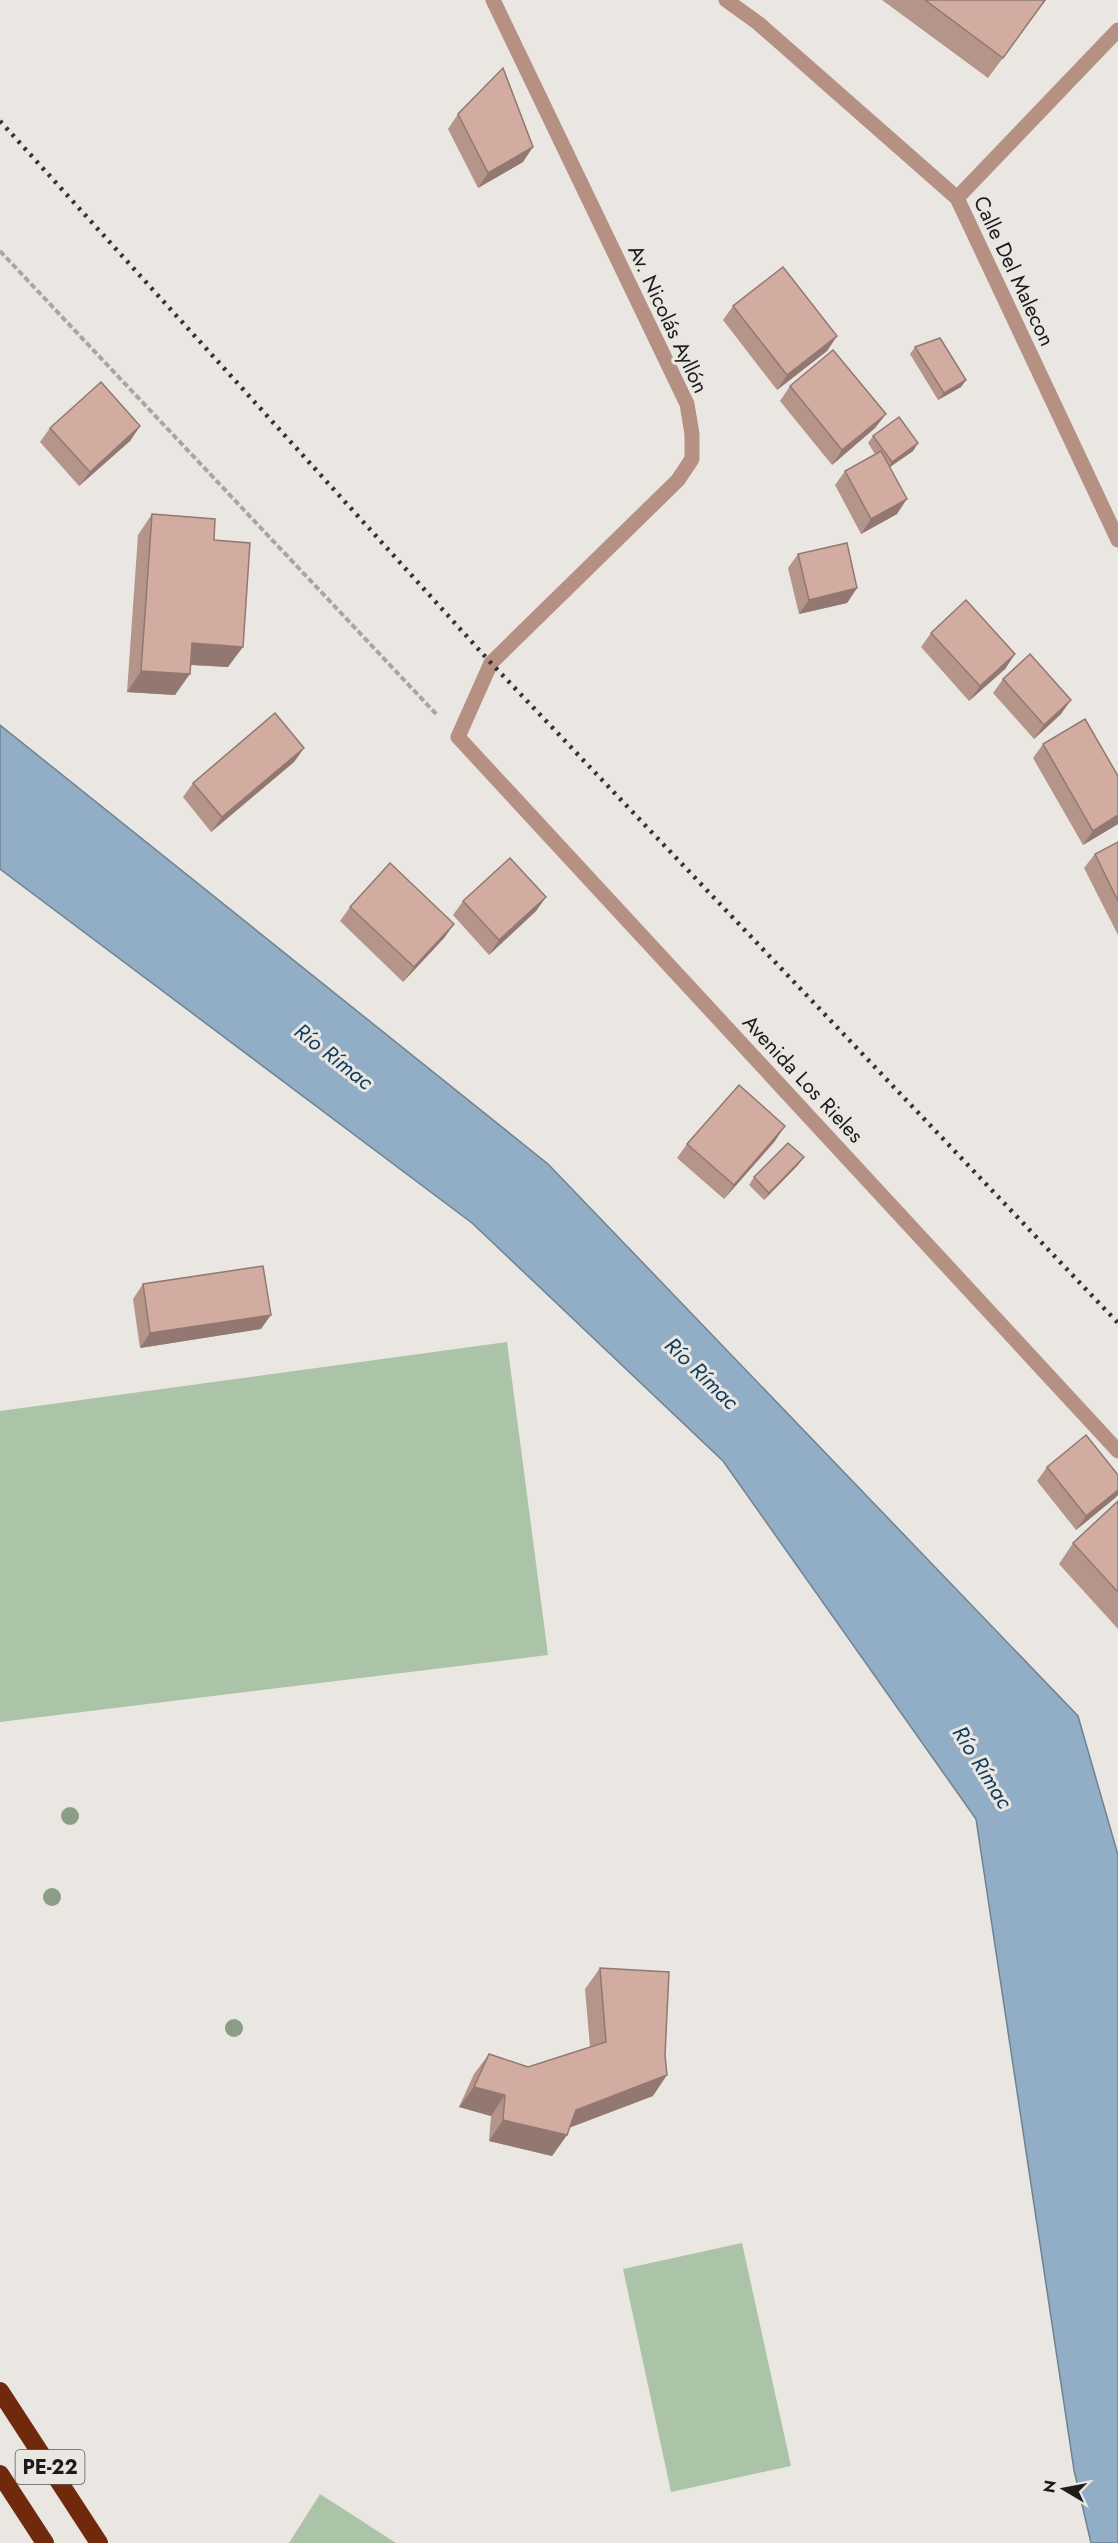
<svg xmlns="http://www.w3.org/2000/svg" width="1118" height="2543" font-family="Jost,sans-serif">
	<rect width="100%" height="100%" fill="#eae7e2"/>
	<path fill="#abc3a6" d="M507,1342L548,1655L0,1722V1411Z
		M742,2243L791,2466L671,2492L623,2269Z
		M320,2494L396,2543H289Z"/>
	<path fill="#92adc6" stroke="#6f8292" stroke-width="1.5" d="M0,725L548,1164L1078,1716L1118,1855V2543H1091L1074,2470L976,1819L723,1461L472,1223L0,869Z"/>
	<g fill="none" stroke-linecap="round" stroke-linejoin="round">
		<path stroke="#a8a6a2" stroke-width="4" stroke-dasharray="6 3" stroke-linecap="butt" d="M0,251L438,716"/>
		<path stroke="#b59083" stroke-width="15" d="M493,0L687,404L692,434V459L678,480L491,663L458,737L1118,1451
			M726,0L758,23L957,198L1118,540
			M957,198L1118,30"/>
		<path stroke="#71290e" stroke-width="18" d="M0,2391L99,2543
			M0,2474L45,2543"/>
		<path stroke="#353431" stroke-width="4.5" stroke-dasharray="3 6" stroke-linecap="butt" d="M0,121L491,663L1118,1323"/>
	</g>
	<g fill="#8b9d84">
		<circle cx="70" cy="1816" r="9"/>
		<circle cx="52" cy="1897" r="9"/>
		<circle cx="234" cy="2028" r="9"/>
	</g>
	<path fill="#b5948a" d="M882,0H1046L988,78Z
		M458,114L523,162L478,188L448,129Z
		M733,306L837,336L827,351L777,390L723,320Z
		M915,347L966,380L961,387L938,400L910,354Z
		M790,386L886,414L875,428L832,465L780,401Z
		M140,426L130,441L79,486L40,442L50,428Z
		M873,436L918,443L913,451L890,467L897,514L861,534L835,485L845,471L875,454L868,443Z
		M152,514L214,540L228,667L190,665L175,695L127,692L138,535Z
		M798,554L857,588L847,603L799,614L788,568Z
		M931,633L1015,654L1005,669L969,701L921,647Z
		M1003,679L1061,714L1034,739L993,693Z
		M1043,744L1118,824L1083,845L1033,758Z
		M304,748L294,762L211,832L183,797L193,783Z
		M1118,842V935L1084,868L1095,854Z
		M546,897L536,911L489,955L453,915L463,901Z
		M350,907L454,924L444,938L403,982L340,921Z
		M775,1141L724,1199L677,1158L687,1144Z
		M804,1157L798,1165L764,1200L749,1185L754,1177Z
		M143,1284L261,1329L140,1348L133,1299Z
		M1047,1467L1115,1498L1076,1530L1037,1481Z
		M1118,1501V1629L1059,1564L1073,1543Z
		M600,1968L653,2096L570,2127L567,2135L552,2156L489,2141L491,2116L459,2107L474,2074L489,2054L528,2067L590,2047L585,1989Z"/>
	<path fill="#937871" d="M533,147L523,162L478,188L488,173Z
		M837,336L827,351L777,390L787,375Z
		M966,380L961,387L938,400L944,393Z
		M886,414L875,428L832,465L842,450Z
		M140,426L130,441L79,486L90,472Z
		M918,443L913,451L887,469L892,462Z
		M907,499L897,514L861,534L871,519Z
		M857,588L847,603L799,614L809,600Z
		M192,643L243,647L228,667L177,664Z
		M1015,654L1005,669L969,701L980,686Z
		M141,671L190,674L175,695L127,692Z
		M1071,700L1061,714L1034,739L1044,725Z
		M304,748L294,762L211,832L222,817Z
		M1118,815V824L1083,845L1093,831Z
		M546,897L536,911L489,955L499,940Z
		M454,924L444,938L403,982L414,967Z
		M785,1126L775,1141L724,1199L734,1185Z
		M804,1157L798,1165L764,1200L769,1193Z
		M271,1315L261,1329L140,1348L150,1333Z
		M1118,1490V1495L1115,1498L1076,1530L1086,1516Z
		M667,2075L653,2096L561,2131L576,2110Z
		M474,2087L505,2095L491,2116L459,2107Z
		M503,2120L567,2135L552,2156L489,2141Z"/>
	<path fill="#d2aca1" stroke="#937871" stroke-width="1.5" d="M925,0H1045L1003,58Z
		M503,68L533,147L488,173L458,114Z
		M783,267L837,336L787,375L733,306Z
		M940,338L966,380L944,393L915,347Z
		M833,350L886,414L842,450L790,386Z
		M101,382L140,426L90,472L50,428Z
		M899,417L918,443L892,462L873,436Z
		M881,451L907,499L871,519L845,471Z
		M152,514L215,519L214,540L250,543L243,647L192,643L190,674L141,671Z
		M847,543L857,588L809,600L798,554Z
		M966,600L1015,654L980,686L931,633Z
		M1030,654L1071,700L1044,725L1003,679Z
		M275,713L304,748L222,817L193,783Z
		M1085,719L1118,776V815L1093,831L1043,744Z
		M1118,842V901L1095,854Z
		M510,858L546,897L499,940L463,901Z
		M390,863L454,924L414,967L350,907Z
		M739,1085L785,1126L734,1185L687,1144Z
		M788,1143L804,1157L769,1193L754,1177Z
		M263,1266L271,1315L150,1333L143,1284Z
		M1086,1435L1118,1475V1490L1086,1516L1047,1467Z
		M1118,1501V1592L1073,1543Z
		M600,1968L669,1972L665,2055L667,2075L576,2110L567,2135L503,2120L505,2095L474,2087L489,2054L528,2067L606,2042Z"/>
	<g text-anchor="middle" dominant-baseline="central" stroke-width="6" stroke-linejoin="round" paint-order="stroke">
		<rect fill="#eae7e2" stroke="#5a5956" stroke-width="1.5" x="15.5" y="2450" width="69" height="34" rx="4.5"/>
		<g font-size="20" font-weight="bold" fill="#1d1c1a">
			<text x="50" y="2467">PE-22</text>
		</g>
		<g font-size="21" fill="#1d1c1a" stroke="#eae7e2">
			<text transform="translate(1014 271) rotate(65)">Calle Del Malecon</text>
			<text transform="translate(668 319) rotate(65)">Av. Nicolás Ayllón</text>
			<text transform="translate(803 1079) rotate(47)">Avenida Los Rieles</text>
		</g>
		<g font-size="22" font-style="italic" fill="#113d60" stroke="#eae7e2">
			<text transform="translate(334 1056) rotate(38)">Río Rímac</text>
			<text transform="translate(702 1373) rotate(44)">Río Rímac</text>
			<text transform="translate(983 1767) rotate(58)">Río Rímac</text>
		</g>
	</g>
	<g transform="translate(1064 2489) rotate(280)" stroke="#eae7e2" stroke-width="4.5" paint-order="stroke">
	<path d="M0-4.5L10 22L0 15L-10 22Z" fill="#1d1c1a"/>
	<text y="-9" font-size="16" font-weight="bold" text-anchor="middle" fill="#1d1c1a">N</text>
	</g>
</svg>
